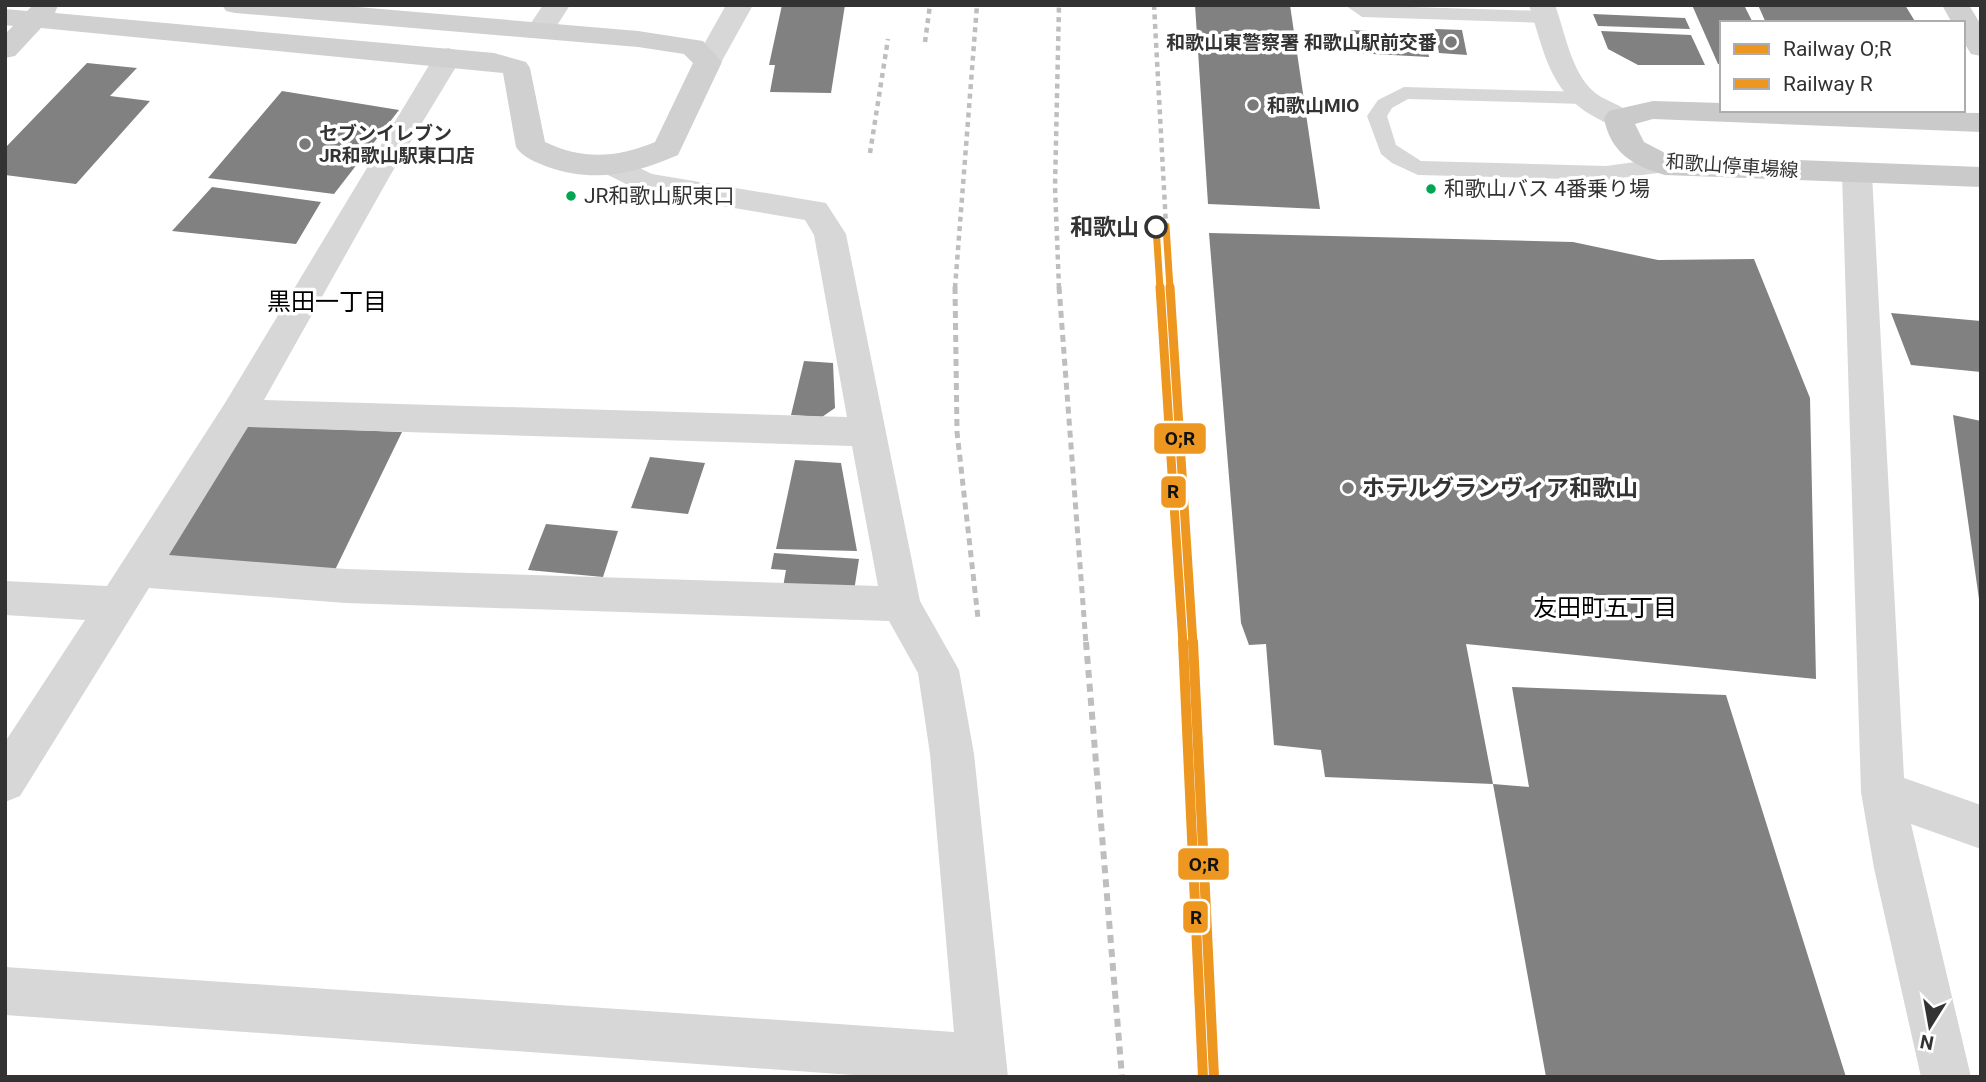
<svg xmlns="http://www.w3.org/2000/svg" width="1986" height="1082" font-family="Roboto,'Noto Sans JP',sans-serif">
	<rect width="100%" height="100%" fill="#fff"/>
	<path fill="#818181" d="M782,5H845L831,93L770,92L775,65H769Z
		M1195,5H1290L1320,209L1208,204Z
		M1692,5H1744L1753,23H1722V65L1718,64Z
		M1758,5H1905L1916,23H1766Z
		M1593,14L1685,18L1690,29L1598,26Z
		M1435,29L1462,30L1467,55L1439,53Z
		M1351,30L1425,34L1429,57L1354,53Z
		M1601,31L1691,35L1705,65H1638L1608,49Z
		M87,63L137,68L110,96L150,101L76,184L5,175V148Z
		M282,91L399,110L334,194L208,178Z
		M212,187L321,202L296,244L172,231Z
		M1209,233L1573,242L1658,260L1754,259L1810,398L1816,679L1466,644L1493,784L1325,777L1321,750L1274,745L1266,644L1249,645L1241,623Z
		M1891,313L1981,321V372L1911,365Z
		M804,361L833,363L835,408L822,417L791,415Z
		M1953,415L1981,421V599H1979Z
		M247,426L402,432L335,570L156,559Z
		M650,457L705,463L688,514L631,508Z
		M795,460L841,463L857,551L776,549Z
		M546,524L618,531L603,577L528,570Z
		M774,553L859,559L854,591L783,587L786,570L771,569Z
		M1512,687L1726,695L1846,1077H1546L1493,784L1529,787Z"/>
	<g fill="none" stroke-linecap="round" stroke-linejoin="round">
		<path fill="#d7d7d7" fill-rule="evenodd" d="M1345,5L1546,11L1555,17L1546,23L1362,17Z
			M1404,87L1583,92L1593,98L1583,104L1408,99L1392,108L1387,116L1396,145L1421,161L1606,166L1665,158L1675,165L1665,172L1606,180L1418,175L1392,163L1381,154L1367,116L1378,100Z"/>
		<path fill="#d7d7d7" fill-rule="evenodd" d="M543,5H570L549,38H529L525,32Z
			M726,5H753L718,68L708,71L698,68L694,62Z
			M1529,5H1555C1565,32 1571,71 1593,91C1605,102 1624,104 1634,118L1629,125C1615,129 1606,123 1593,116C1549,91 1544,51 1529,5Z
			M448,48L458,51L462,57L391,174L264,400L847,417L814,235L805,220L644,193L606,174L602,167L606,160L617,157L652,174L826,203L846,234L920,601L959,670L974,754L1008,1077H881L5,1015V967L954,1032L930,754L918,673L889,621L346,603L149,588L20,796L5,802V742L85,620L5,615V581L107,586L225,403L434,57L438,51ZM248,427L852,446L878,586L346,569L169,555Z
			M1857,164L1868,167L1872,174L1904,778L1981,805V849L1911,824L1971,1077H1921L1874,868L1861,792L1842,174L1846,167Z"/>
		<path fill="#d0d0d0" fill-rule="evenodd" d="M33,5H58L55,13L494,53L526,62L530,68L545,142C583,160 616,158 655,142L693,63L684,54L638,47L235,13L226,11L222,5H334L638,31L703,41L722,62L678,155C635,174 594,183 548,167C536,162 523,158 516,147L503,73L41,28L15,56L5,58V34L13,26L5,25V9L27,11Z
			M1942,5H1969L1981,25V56L1971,54L1963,41V23H1952Z"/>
		<path fill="#cacaca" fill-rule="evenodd" d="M1653,101L1722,103V110L1981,113V132L1653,119L1635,124L1644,142L1669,155L1981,167V187L1665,175C1633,166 1610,152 1604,118L1609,111Z"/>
		<path stroke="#bebebe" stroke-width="4.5" stroke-dasharray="5 4.5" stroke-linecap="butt" d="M1154,5L1166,226
			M925,42L930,5
			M870,153L888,39
			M955,288L977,5
			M1059,288L1055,187L1059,5"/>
		<path stroke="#bebebe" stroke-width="5" stroke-dasharray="7 5" stroke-linecap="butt" d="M955,287L957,432L978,618
			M1059,287L1086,644"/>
		<path stroke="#bebebe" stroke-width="6" stroke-dasharray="8 6" stroke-linecap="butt" d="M1086,642L1122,1077"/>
		<defs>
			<path id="rail-1-far2" d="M1166,226L1170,288"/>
			<path id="rail-1-far1" d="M1170,287L1193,644"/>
			<path id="rail-1" d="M1193,642L1214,1077"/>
			<path id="rail-2-far2" d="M1156,227L1160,288"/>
			<path id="rail-2-far1" d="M1160,287L1183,644"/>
			<path id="rail-2" d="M1183,642L1203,1077"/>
		</defs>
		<use href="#rail-1-far2" stroke="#fff" stroke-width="11"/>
		<use href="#rail-1-far1" stroke="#fff" stroke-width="14"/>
		<use href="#rail-1" stroke="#fff" stroke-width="16"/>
		<use href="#rail-2-far2" stroke="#fff" stroke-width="11"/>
		<use href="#rail-2-far1" stroke="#fff" stroke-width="14"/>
		<use href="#rail-2" stroke="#fff" stroke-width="16"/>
		<use href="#rail-1-far2" stroke="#ed9720" stroke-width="7"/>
		<use href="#rail-1-far1" stroke="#ed9720" stroke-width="9"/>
		<use href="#rail-1" stroke="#ed9720" stroke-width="10"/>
		<use href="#rail-2-far2" stroke="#ed9720" stroke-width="7"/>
		<use href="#rail-2-far1" stroke="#ed9720" stroke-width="9"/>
		<use href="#rail-2" stroke="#ed9720" stroke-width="10"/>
	</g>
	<g fill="#7a7a7a" stroke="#fff" stroke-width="2.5">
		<circle cx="1451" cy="42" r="7"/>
		<circle cx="1253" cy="105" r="7"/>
		<circle cx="305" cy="144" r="7"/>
		<circle cx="1348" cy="488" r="7"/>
	</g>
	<g fill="#00a651" stroke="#fff" stroke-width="2.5">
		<circle cx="1431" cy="189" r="6"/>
		<circle cx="571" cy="196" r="6"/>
	</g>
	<circle fill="#fff" stroke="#333" stroke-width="3.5" cx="1156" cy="227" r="10"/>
	<g text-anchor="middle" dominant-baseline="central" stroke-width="7" stroke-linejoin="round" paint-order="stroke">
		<g font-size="19" font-weight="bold" fill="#333" stroke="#fff" text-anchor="start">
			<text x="1437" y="42" text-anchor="end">和歌山東警察署 和歌山駅前交番</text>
			<text x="1267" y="105">和歌山MIO</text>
			<text x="319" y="133">セブンイレブン<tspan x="319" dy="22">JR和歌山駅東口店</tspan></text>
		</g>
		<g font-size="19" fill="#333" stroke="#fff">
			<text transform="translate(1732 166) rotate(4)">和歌山停車場線</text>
		</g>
		<g font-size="21" fill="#333" stroke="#fff" text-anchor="start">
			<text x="1444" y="189">和歌山バス 4番乗り場</text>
			<text x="584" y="196">JR和歌山駅東口</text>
		</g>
		<g font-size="23" font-weight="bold" fill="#333" stroke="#fff" text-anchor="end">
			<text x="1139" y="227">和歌山</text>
		</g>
		<g font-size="23" font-weight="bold" fill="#333" stroke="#fff" text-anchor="start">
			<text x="1362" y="488">ホテルグランヴィア和歌山</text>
		</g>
		<g font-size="24" fill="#000" stroke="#fff">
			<text x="327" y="302">黒田一丁目</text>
			<text x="1605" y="608">友田町五丁目</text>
		</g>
	</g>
	<g stroke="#fff" stroke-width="2.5">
		<rect x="1153" y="422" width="54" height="33" rx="7" fill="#ed9720"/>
		<rect x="1160" y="475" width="27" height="34" rx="7" fill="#ed9720"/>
		<rect x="1177" y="847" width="53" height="34" rx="7" fill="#ed9720"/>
		<rect x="1182" y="900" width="27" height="34" rx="7" fill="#ed9720"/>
	</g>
	<g font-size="19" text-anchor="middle" font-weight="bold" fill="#111">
		<text x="1180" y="445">O;R</text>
		<text x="1173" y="498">R</text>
		<text x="1204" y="871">O;R</text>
		<text x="1196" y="924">R</text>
	</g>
	<rect width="1986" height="1082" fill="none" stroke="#333333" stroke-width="14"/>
	<rect x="1720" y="21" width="245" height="91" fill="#ffffff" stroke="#adadad" stroke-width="2"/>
	<rect x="1734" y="44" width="35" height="10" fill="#ed9720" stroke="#adadad" stroke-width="2"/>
	<text x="1783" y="56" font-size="21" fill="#333333">Railway O;R</text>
	<rect x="1734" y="79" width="35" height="10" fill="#ed9720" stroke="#adadad" stroke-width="2"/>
	<text x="1783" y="91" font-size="21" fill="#333333">Railway R</text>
	<g transform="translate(1930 1026) rotate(191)" stroke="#ffffff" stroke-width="5" paint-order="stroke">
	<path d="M0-5L12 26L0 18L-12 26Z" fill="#333333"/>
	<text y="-10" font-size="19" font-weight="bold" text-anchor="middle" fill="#333333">N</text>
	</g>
</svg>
